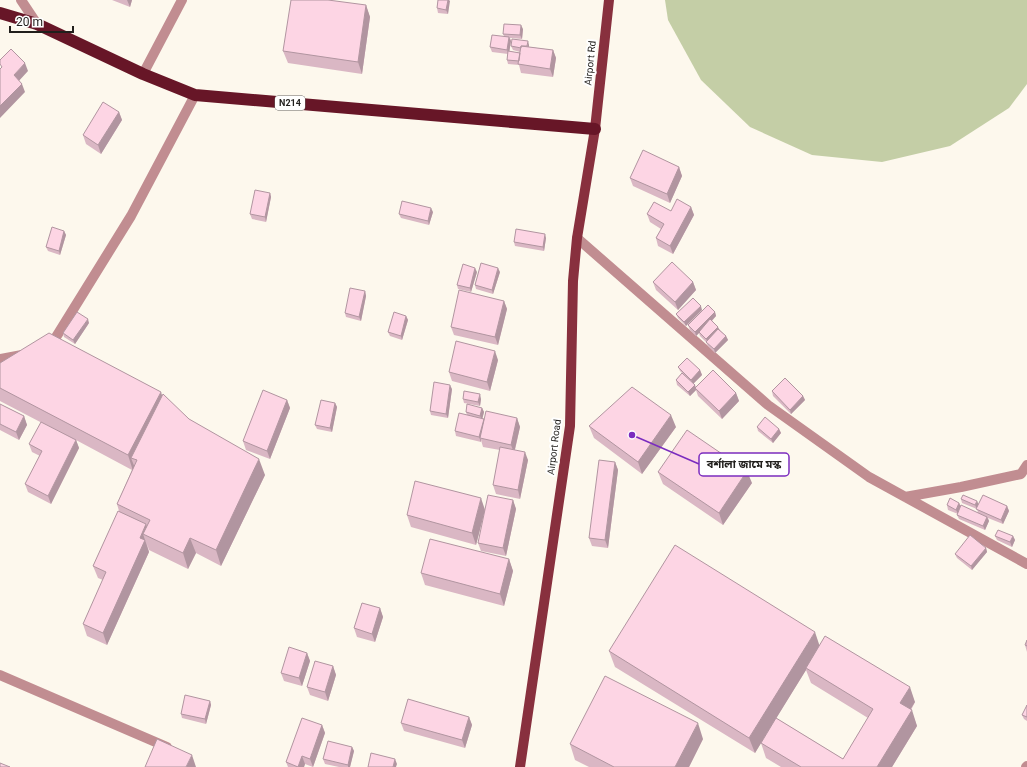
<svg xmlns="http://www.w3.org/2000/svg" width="1027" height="767" font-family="Roboto,'Noto Sans Bengali',sans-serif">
	<rect width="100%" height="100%" fill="#fdf8ed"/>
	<path fill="#c4cea6" d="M665,0H1027V84L1009,108L950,146L882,162L812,155L750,127L701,80L668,20Z"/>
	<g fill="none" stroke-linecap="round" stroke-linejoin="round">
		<path stroke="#c18d91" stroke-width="10" d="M21,0L37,24
			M143,74L182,0
			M577,238L768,405L869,477L1027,564
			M47,346L53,342L131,216L195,95
			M0,359L22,355
			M905,497L961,487L1021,474L1027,465
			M0,675L167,747
			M1026,767L1027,766"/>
		<path stroke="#88303e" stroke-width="10" d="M520,767L570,426L573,281L577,238L595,129L609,0"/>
		<path stroke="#671627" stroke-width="12" d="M0,13L37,24L143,74L195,95L595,129"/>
	</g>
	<path fill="#dab7c4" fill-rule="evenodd" d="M112,0H132L130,7Z
		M438,0H449L448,14L438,13L437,8Z
		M366,5L370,17L362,74L288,63L283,51Z
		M523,29L522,39L510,38L511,41L509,51L520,53V52L513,50L511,46L529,45V47L553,50L556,58L553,77L521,73L519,65L508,64L507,60L508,54L492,52L490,47L504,36L503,34Z
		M119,112L122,120L101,154L86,144L83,135Z
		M679,167L682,176L670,203L633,186L630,178Z
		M270,193L271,197L266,222L252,219L250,214Z
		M691,207L694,215L673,254L658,246L656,238L661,229L650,222L647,214L671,211Z
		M433,212L429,225L401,218L399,214Z
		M64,231L66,235L60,255L48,251L46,247Z
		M546,238L544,251L515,246L514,242Z
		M477,272L471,292L458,289L457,285Z
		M500,272L493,294L476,289L475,285Z
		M653,282H693L696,290L678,310L656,290Z
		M365,291L366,296L361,321L346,317L345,313Z
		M504,301L507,309L498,345L454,335L451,327Z
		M702,310L686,326L678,318L676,314Z
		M715,312L716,316L712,321L719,329L726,336L728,340L715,353L708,346L706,342L700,336L699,333L696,336L690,330L688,325Z
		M406,316L408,320L402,340L390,336L388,332Z
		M89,323L75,344L64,337L63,333Z
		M498,360L490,391L452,381L449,372Z
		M0,363L162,396L189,419L265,475L221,566L196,553L188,569L149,550L147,544L149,552L107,645L87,636L83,624L103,580L98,578L93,566L119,511L117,504L132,470L76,440L79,448L51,504L28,492L25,484L40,456L32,452L29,444L67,436L0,401Z
		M678,367L700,370L702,375L693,384L695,385L696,388L736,393L739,401L722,419L698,396L696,390L690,396L677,385L676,380L682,373L680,371Z
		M452,389L448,418L431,415L430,411Z
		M772,391L803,396L805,400L791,414L773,396Z
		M463,399H481L480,406L464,403Z
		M287,400L290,408L270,459L246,450L243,441Z
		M335,403L337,407L332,432L317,429L315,425Z
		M0,404L24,416L27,425L19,440L0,430Z
		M482,408L484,412L482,419H484V421L517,418L520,427L515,450L528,460L520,499L496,494L493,485L500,450L483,447L481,440V442L456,436L455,431L467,415L466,412Z
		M589,426L676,427L642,474L594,438Z
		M757,427L779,429L781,433L773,443L758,431Z
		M615,462L618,470L608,548L592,546L589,538Z
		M658,472L752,483L723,525L663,484Z
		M961,499L977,501L978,505L1007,506L1009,511L1003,524L988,518L989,521L985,530L959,519L957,515L958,514L948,510L947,505L959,503L961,506L978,513L977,509L962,503Z
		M513,500L516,509L506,556L481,551L478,543Z
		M485,510L476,545L411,527L407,515Z
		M995,536H1013L1015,540L1012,547L997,540Z
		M986,548L987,552L972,570L957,558L955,554Z
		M509,559L513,571L504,606L425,585L421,573Z
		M380,608L383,617L375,642L357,637L354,628Z
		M1027,640V652L1025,645Z
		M820,645L915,702L911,710L917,726L892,767H781L766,758L761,743L755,753L615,667L609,651ZM806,670L811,683L868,718L843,759L776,718Z
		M307,653L310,661L302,686L284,681L281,673Z
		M333,666L336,675L328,701L310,695L307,687Z
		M210,701L211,705L206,724L182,718L181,714Z
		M1027,705V721L1024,719L1022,715Z
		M469,717L472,725L465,748L404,731L401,723Z
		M322,725L325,733L313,767L305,764L304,767H288L286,762Z
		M703,739L689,767H589L575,760L570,744Z
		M352,747L354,751L350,767H339L325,764L323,759Z"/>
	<path fill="#b195a0" d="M127,0H132L130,7Z
		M448,0H449L450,1L448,14L446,10Z
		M366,5L370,17L362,74L358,62Z
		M521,25L523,29L522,39L520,35Z
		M509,37L511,41L509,54L507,50Z
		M528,41L529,45L528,53L527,49Z
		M553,50L556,58L553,77L550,69Z
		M25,63L28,71L17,83L14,75Z
		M22,84L25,92L0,118V106Z
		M119,112L122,120L101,154L98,145Z
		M679,167L682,176L670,203L667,194Z
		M270,193L271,197L266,222L265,217Z
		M691,207L694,215L673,254L670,246Z
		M431,208L433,212L429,225L428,221Z
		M64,231L66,235L60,255L59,251Z
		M545,234L546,238L544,251L543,247Z
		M475,268L477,272L471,292L470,288Z
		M498,268L500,272L493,294L492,290Z
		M693,282L696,290L678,310L675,302Z
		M365,291L366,296L361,321L359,317Z
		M504,301L507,309L498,345L495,337Z
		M701,306L702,310L686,326L684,322Z
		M715,312L716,316L700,333L699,332V333L696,336L695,332Z
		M406,316L408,320L402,340L401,336Z
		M88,319L89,323L75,344L73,340Z
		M718,327L720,331L708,343L706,339Z
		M726,336L728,340L715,353L714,349Z
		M495,351L498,360L490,391L487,382Z
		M700,370L702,375L693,384L691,380Z
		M450,385L452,389L448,418L446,414Z
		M695,385L696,390L690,396L688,392Z
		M161,392L166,408L131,458L135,468L133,471L128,455Z
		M736,393L739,401L722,419L719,411Z
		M480,394L481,399L480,406L478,402Z
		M803,396L805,400L791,414L790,410Z
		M287,400L290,408L270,459L267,451Z
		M335,403L337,407L332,432L330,428Z
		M482,408L484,412L482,420L480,416Z
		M671,415L676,427L642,474L638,462Z
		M24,416L27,425L19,440L16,432Z
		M517,418L520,427L514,453L511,445Z
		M484,419L485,423L480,438L481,440V442L479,437Z
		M779,429L781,433L773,443L771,439Z
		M76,440L79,448L51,504L48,496Z
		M525,452L528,460L520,499L518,490Z
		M259,459L265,475L221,566L216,550Z
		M615,462L618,470L608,548L605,540Z
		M747,471L752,483L723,525L719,513Z
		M481,498L485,510L476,545L472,533Z
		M513,500L516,509L506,556L503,548Z
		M977,501L979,505L977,509L975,505Z
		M959,503L961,507L958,514L956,510Z
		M1007,506L1009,511L1003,524L1001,520Z
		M987,517L989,521L985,530L983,526Z
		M146,524L150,536L143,534L149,552L107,645L103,633L140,538Z
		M1013,536L1015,540L1012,547L1010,542Z
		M190,538L196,553L188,569L183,553Z
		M986,548L987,552L972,570L971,566Z
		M509,559L513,571L504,606L500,594Z
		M380,608L383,617L375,642L372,634Z
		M815,632L820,647L806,668V670L755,753L749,738Z
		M307,653L310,661L302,686L299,678Z
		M333,666L336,675L328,701L325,692Z
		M910,687L915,702L905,718L900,703Z
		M210,701L211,705L206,724L205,719Z
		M912,710L917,726L892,767H877Z
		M469,717L472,725L465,748L462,740Z
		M698,723L703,739L689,767H675Z
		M322,725L325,733L313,767L310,759Z
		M352,747L354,751L350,767H348V765Z
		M192,755L196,767H186Z
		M302,756L305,764L304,767H298Z
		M395,759L397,764L396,767H393Z"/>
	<path fill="#fdd5e4" stroke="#b195a0" d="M291,0H328L366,5L358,62L283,51Z
		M438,0H448L446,10L437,8Z
		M504,24L521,25L520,35L503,34Z
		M492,35L509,37L507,50L490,47Z
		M512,39L528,41L527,46H521V48L511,46Z
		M521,46L553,50L550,69L518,64Z
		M11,49L25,63L14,75L22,84L0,106V69L2,67L0,64V60Z
		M508,51L520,53L519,61L507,60Z
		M103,102L119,112L98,145L83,135Z
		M643,150L679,167L667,194L630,178Z
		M255,190L270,193L265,217L250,214Z
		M677,199L691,207L670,246L656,238L664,224L647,214L654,202L671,211Z
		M402,201L431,208L428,221L399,214Z
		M52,227L64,231L59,251L46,247Z
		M516,229L545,234L543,247L514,242Z
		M672,262L693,282L675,302L653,282Z
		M481,263L498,268L492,290L475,285Z
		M463,264L475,268L470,288L457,285Z
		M350,288L365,291L359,317L345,313Z
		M459,290L504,301L495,337L451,327Z
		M693,298L701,306L684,322L676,314Z
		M708,305L715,312L695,332L688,325Z
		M77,312L88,319L73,340L63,333Z
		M394,312L406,316L401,336L388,332Z
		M710,319L718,327L706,339L699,332Z
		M718,329L726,336L714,349L706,342Z
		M49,333L161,392L128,455L0,388V363Z
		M456,341L495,351L487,382L449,372Z
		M687,358L700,370L691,380L678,367Z
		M713,370L736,393L719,411L695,388Z
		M682,373L695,385L688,392L676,380Z
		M785,378L803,396L790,410L772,391Z
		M434,382L450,385L446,414L430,411Z
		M632,387L671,415L638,462L589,426Z
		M263,390L287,400L267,451L243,441Z
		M464,391L480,394L478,402L463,399Z
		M163,394L189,419L259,459L216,550L190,538L183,553L143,534L150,520L117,504L137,460L131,458Z
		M321,400L335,403L330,428L315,425Z
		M0,404L24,416L16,432L0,424Z
		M467,404L482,408L480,416L466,412Z
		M486,411L517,418L511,445L480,438Z
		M459,413L484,419L479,437L455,431Z
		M765,417L779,429L771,439L757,427Z
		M41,422L76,440L48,496L25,484L42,451L29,444Z
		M687,430L747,471L719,513L658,472Z
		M500,447L525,452L518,490L493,485Z
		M599,460L615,462L605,540L589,538Z
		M415,481L481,498L472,533L407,515Z
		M488,495L513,500L503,548L478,543Z
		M963,495L977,501L975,505L961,499Z
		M983,495L1007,506L1001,520L976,509Z
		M950,498L959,503L956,510L947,505Z
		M961,505L987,517L983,526L957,515Z
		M118,511L146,524L140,538L145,540L103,633L83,624L106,572L93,566Z
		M998,530L1013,536L1010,542L995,536Z
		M970,535L986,548L971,566L955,554Z
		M430,539L509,559L500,594L421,573Z
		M675,545L815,632L749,738L609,651Z
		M362,603L380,608L372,634L354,628Z
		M825,636L910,687L900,703L912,710L877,767H801L761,743L776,718L843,759L873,709L806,668Z
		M1027,640V646L1025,645Z
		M289,647L307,653L299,678L281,673Z
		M315,661L333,666L325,692L307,687Z
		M605,676L698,723L675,767H614L570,744Z
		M185,695L210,701L205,719L181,714Z
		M408,699L469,717L462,740L401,723Z
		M1027,705V717L1022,715Z
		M302,718L322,725L310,759L302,756L298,767L286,762Z
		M157,739L192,755L186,767H145Z
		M328,741L352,747L348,765L323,759Z
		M371,753L395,759L393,767H368Z
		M0,763L10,767H0Z"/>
	<g text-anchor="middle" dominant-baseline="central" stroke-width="4" stroke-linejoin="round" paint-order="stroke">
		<rect fill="#fff" stroke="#646260" stroke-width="1" x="275" y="96" width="30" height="14" rx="3"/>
		<g font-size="9" font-weight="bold" fill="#211f1c">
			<text x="290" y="103">N214</text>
		</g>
		<g font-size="10" fill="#211f1c" stroke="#fff">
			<text transform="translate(590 63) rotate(-84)">Airport Rd</text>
			<text transform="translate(554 447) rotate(-83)">Airport Road</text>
		</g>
	</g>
	<path fill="none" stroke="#7b2cbf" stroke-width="1.5" d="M632 435L699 464"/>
	<circle fill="#7b2cbf" stroke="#fff" stroke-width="1.5" cx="632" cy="435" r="4"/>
	<rect fill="#fff" stroke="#7b2cbf" stroke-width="1.5" x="699" y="453" width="90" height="23" rx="4"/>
	<g font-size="11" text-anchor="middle" font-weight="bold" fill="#211f1c">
		<text x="744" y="468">বর্শালা জামে মস্ক</text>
	</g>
	<path d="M10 26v6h63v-6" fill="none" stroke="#211f1c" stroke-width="2"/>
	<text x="16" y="26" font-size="12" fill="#211f1c" stroke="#ffffff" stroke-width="3" paint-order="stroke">20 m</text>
</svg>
